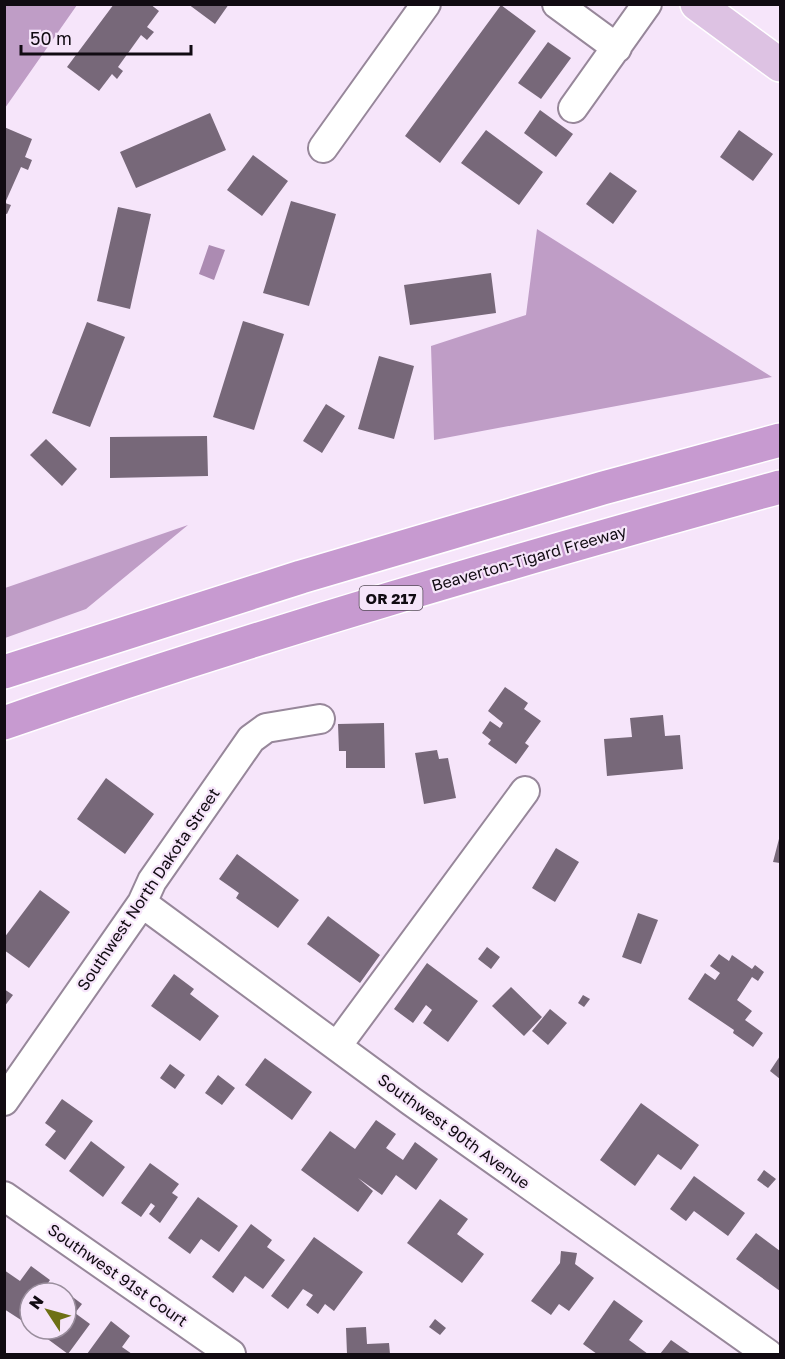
<svg xmlns="http://www.w3.org/2000/svg" width="785" height="1359" font-family="'Golos Text',sans-serif">
	<rect width="100%" height="100%" fill="#f6e5fa"/>
	<path fill="#bf9dc6" d="M5,4L77,5L5,108L4,5Z
		M537,229L772,377L434,440L431,346L526,315Z
		M188,525L86,609L5,638V588Z"/>
	<path fill="#ac8bb2" d="M209,245L225,250L214,280L199,274Z"/>
	<path fill="#776879" d="M114,4H150L159,11L147,27L154,32L147,40L141,35L118,67L123,71L117,79L112,74L99,91L67,67Z
		M188,4H229L215,24Z
		M501,5L536,31L440,163L405,136Z
		M548,42L571,58L541,99L518,83Z
		M540,110L573,134L556,157L524,133Z
		M210,113L226,150L136,188L120,152Z
		M4,127L32,139L25,157L32,160L28,170L21,167L5,203L11,205L7,214L4,213Z
		M486,130L543,172L519,205L461,163Z
		M739,130L773,154L753,181L720,157Z
		M253,155L288,181L262,216L227,190Z
		M610,172L637,191L613,224L586,204Z
		M291,201L336,214L309,306L263,293Z
		M118,207L151,214L130,309L97,301Z
		M491,273L496,313L410,325L404,285Z
		M243,321L284,334L254,430L213,417Z
		M87,322L125,337L90,427L52,413Z
		M379,356L414,366L394,439L358,429Z
		M326,404L345,416L322,453L303,441Z
		M207,436L208,476L110,478V437Z
		M46,439L77,469L62,486L30,455Z
		M505,687L528,703L524,709L541,721L525,743L529,746L516,764L488,744L491,740L482,733L490,721L500,728L503,723L488,711Z
		M663,715L665,736L680,735L683,769L607,776L604,739L632,737L630,718Z
		M384,723L385,768H346V751H339L338,724Z
		M437,750L439,759L448,758L456,798L424,804L415,753Z
		M106,778L154,814L125,854L77,819Z
		M780,835V863L773,862Z
		M556,848L579,862L555,902L532,888Z
		M237,854L299,900L278,928L236,898L239,893L219,879Z
		M40,890L70,912L29,968L4,950V938Z
		M638,913L658,920L641,964L622,957Z
		M328,916L380,955L360,983L307,944Z
		M487,947L500,957L491,969L478,959Z
		M719,954L729,961L732,955L752,969L755,965L764,972L758,981L752,977L737,1000L752,1011L745,1020L763,1033L753,1047L733,1033L734,1030L688,999L705,973L715,980L720,973L710,966Z
		M427,963L478,1001L448,1042L423,1023L432,1010L426,1005L413,1023L394,1009Z
		M174,974L194,989L190,994L219,1016L200,1041L151,1006Z
		M511,987L542,1017L524,1036L492,1006Z
		M4,989L13,995L4,1007Z
		M583,995L590,999L584,1007L578,1003Z
		M550,1009L567,1023L548,1045L532,1031Z
		M780,1056V1079L770,1071Z
		M265,1058L312,1092L292,1120L245,1085Z
		M170,1064L185,1075L175,1089L160,1078Z
		M218,1075L235,1088L222,1105L205,1093Z
		M62,1099L93,1121L65,1160L45,1145L56,1131L45,1123Z
		M641,1103L699,1145L681,1170L658,1154L635,1186L600,1160Z
		M376,1120L396,1134L386,1148L403,1160L415,1142L438,1159L416,1190L396,1175L382,1195L358,1178L373,1191L358,1212L301,1170L330,1131L355,1149Z
		M91,1141L125,1167L103,1197L69,1171Z
		M150,1163L179,1184L172,1193L178,1197L160,1223L149,1214L155,1206L151,1203L141,1217L121,1203Z
		M764,1170L776,1179L768,1188L757,1180Z
		M694,1176L745,1213L728,1236L694,1211L686,1221L670,1209Z
		M198,1197L238,1226L219,1252L201,1239L190,1254L168,1238Z
		M440,1199L468,1219L457,1234L484,1254L462,1283L407,1243Z
		M251,1224L272,1240L267,1247L285,1260L263,1289L245,1276L233,1293L212,1277Z
		M756,1233L780,1251V1291L736,1259Z
		M314,1237L363,1272L334,1311L325,1304L318,1314L306,1305L313,1295L303,1289L288,1309L271,1296Z
		M561,1251L577,1253L575,1264L594,1278L569,1311L559,1304L551,1315L531,1301L560,1263Z
		M31,1266L50,1280L41,1293H30V1308L21,1320L4,1309V1270L20,1281Z
		M62,1289L82,1304L75,1313L90,1324L68,1354L34,1329H66V1293H59Z
		M614,1300L643,1321L629,1340L648,1354H597L583,1344Z
		M435,1319L446,1328L440,1335L429,1327Z
		M111,1321L130,1336L122,1347L132,1354H87Z
		M366,1327L367,1344L389,1343L390,1354H347L346,1328Z
		M671,1340L691,1354H660Z"/>
	<g fill="none" stroke-linecap="round" stroke-linejoin="round">
		<defs>
			<path id="minor" d="M557,4L617,48
				M573,108L647,4
				M323,148L426,4
				M142,903L411,1101L768,1354
				M337,1046L525,791
				M4,1101L142,903L152,881L251,739L266,728L320,719
				M4,1196L231,1354"/>
			<path id="major" d="M697,4L780,65"/>
			<path id="highway" d="M4,672L301,577L603,488L780,440
				M4,723C260,634 520,559 780,487"/>
		</defs>
		<use href="#minor" stroke="#97879a" stroke-width="32"/>
		<use href="#major" stroke="#fff" stroke-width="36"/>
		<use href="#highway" stroke="#fff" stroke-width="36"/>
		<use href="#minor" stroke="#fff" stroke-width="28"/>
		<use href="#major" stroke="#ddc2e3" stroke-width="33"/>
		<use href="#highway" stroke="#c79ad0" stroke-width="33"/>
	</g>
	<g text-anchor="middle" dominant-baseline="central" stroke-width="4.5" stroke-linejoin="round" paint-order="stroke">
		<rect fill="#f6e5fa" stroke="#564c58" stroke-width="1.5" x="359.5" y="586" width="63" height="24" rx="4.5"/>
		<g font-size="15" font-weight="bold" fill="#110b12">
			<text x="391" y="598">OR 217</text>
		</g>
		<g font-size="16" fill="#110b12" stroke="#f6e5fa">
			<text transform="translate(529 558) rotate(-16)">Beaverton-Tigard Freeway</text>
			<text transform="translate(148 889) rotate(-56)">Southwest North Dakota Street</text>
			<text transform="translate(454 1131) rotate(36)">Southwest 90th Avenue</text>
			<text transform="translate(118 1275) rotate(35)">Southwest 91st Court</text>
		</g>
	</g>
	<rect width="785" height="1359" fill="none" stroke="#110b12" stroke-width="12"/>
	<g transform="translate(48 1311) rotate(306)"><circle r="28" fill="#f6e5fa" stroke="#9a8e9d" stroke-width="1.5"/>
	<path d="M0-4.5L10 22L0 15L-10 22Z" fill="#6e7014"/>
	<text y="-9" font-size="16" font-weight="bold" text-anchor="middle" fill="#110b12">N</text>
	</g>
	<path d="M21 45v9h170v-9" fill="none" stroke="#110b12" stroke-width="3"/>
	<text x="30" y="45" font-size="18" fill="#110b12" stroke="#f6e5fa" stroke-width="4.5" paint-order="stroke">50 m</text>
</svg>
